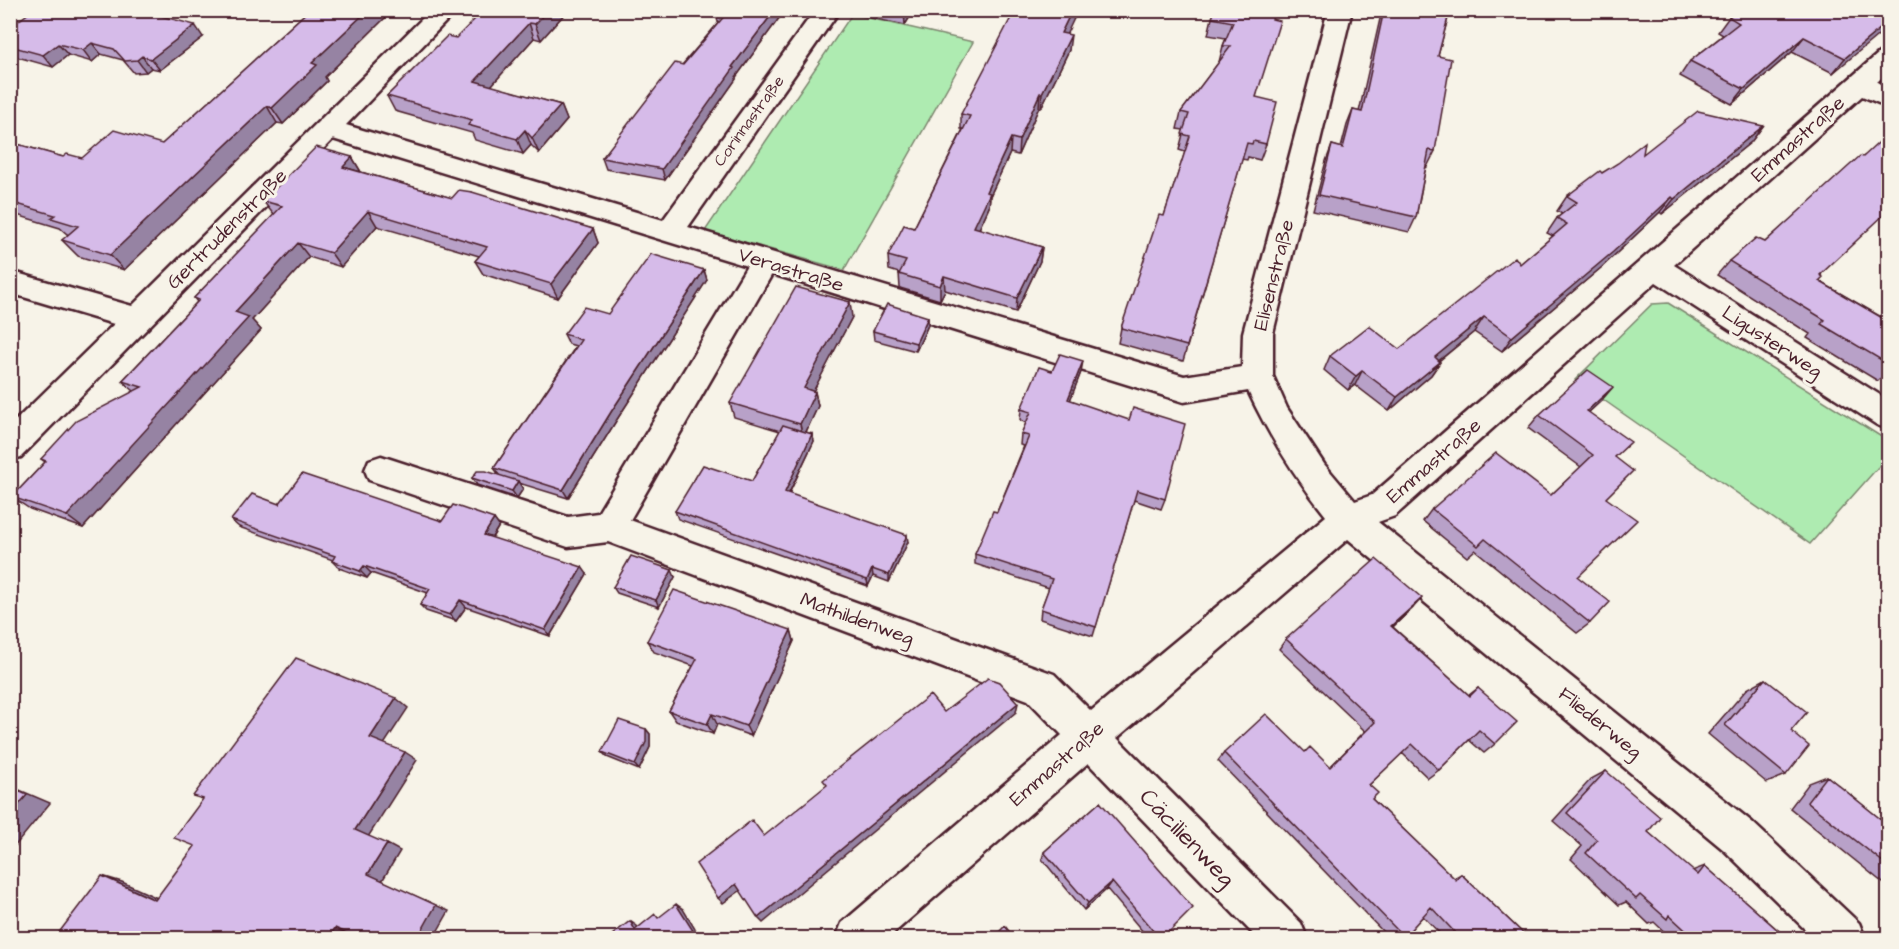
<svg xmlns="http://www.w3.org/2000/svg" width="1899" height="949" font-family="'Architects Daughter',sans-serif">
	<rect width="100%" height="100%" fill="#f7f3e8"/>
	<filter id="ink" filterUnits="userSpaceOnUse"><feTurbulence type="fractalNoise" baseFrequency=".0167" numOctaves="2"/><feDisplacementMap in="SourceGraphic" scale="12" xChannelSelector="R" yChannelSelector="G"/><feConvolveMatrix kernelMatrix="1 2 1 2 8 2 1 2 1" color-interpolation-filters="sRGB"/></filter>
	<g filter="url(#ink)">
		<path fill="#aeebb1" stroke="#7c856e" stroke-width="1.5" d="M852,14L973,42L844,270L705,231Z
			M1668,303L1888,441V456L1810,544L1575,380L1652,304Z"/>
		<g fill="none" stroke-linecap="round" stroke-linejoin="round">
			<defs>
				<path id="street" d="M431,10H457L346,125L663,220L815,10H840L688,227L1184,376L1242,367L1243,333L1328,10H1352L1273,333V376L1287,408L1324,464L1355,501L1372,495L1879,53L1888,51V72L1877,82L1888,89V107L1862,96L1674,265L1888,400V429L1877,425L1656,282L1395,516L1378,522L1752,822L1859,923L1865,938H1814L1724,850L1348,539L1117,738L1301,923L1307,938H1257L1088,763L888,938H836L842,923L1062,735L1028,700L608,542L568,547L369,480L365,470L369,460L381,456L568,517L598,513L747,266L333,139L21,457L10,460V426L114,324L10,293V271L132,306ZM772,274L1184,402L1248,391C1269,436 1295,477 1326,516L1091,711L1054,674L630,520Z"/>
			</defs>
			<use href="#street" stroke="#4a1f2b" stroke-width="5"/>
			<use href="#street" fill="#f7f3e8" fill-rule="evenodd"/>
		</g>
		<path fill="#b8a1c8" stroke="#4a1f2b" stroke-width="1.5" d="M309,10H393L325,77L327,81L283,124L277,123L124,270L78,256L62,240L69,235L67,234L60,228L10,213V142L63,157L82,158L162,144Z
			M568,10L541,40L534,38L491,86L561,105L567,120L539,153L531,145L523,154L475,140L472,133L395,111L387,96L456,38Z
			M715,10H785L736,77V79L665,180L606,169L602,158L719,22H718Z
			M871,10H914L905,25L871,18Z
			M1382,10H1450L1438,56L1435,151L1427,167L1426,166L1416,217L1409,232L1313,210L1326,161L1332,145L1341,148L1347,125L1353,110L1359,112Z
			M1888,10L1833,73L1792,52L1732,104L1680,76L1690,61L1723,35L1718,32L1729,17Z
			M1212,18L1272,19L1256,97L1266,144L1260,160L1248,157L1247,160L1242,159L1183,361L1118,343L1121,328L1164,216L1185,152L1179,150L1184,130L1177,129L1181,112L1219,62L1223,46L1226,38L1208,35Z
			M10,27L203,37L160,70L151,68L146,72L134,73L123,60L101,54L92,62L68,55L53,67L10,55Z
			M1067,34L1069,50L1041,108L1039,107L1018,155L1010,153L990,196L989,207L979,229L1042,247L1040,261L1016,312L945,290L940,300L900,288L899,273L889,270L888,256L914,228L963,129H961V114Z
			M1763,126L1751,142L1662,214L1660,212L1602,267L1502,351L1474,332L1439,361L1440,362L1431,375L1389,411L1355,385L1348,390L1324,370L1330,356L1399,349L1520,264L1553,236L1547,233L1557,218L1562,214L1557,211L1567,196L1602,173L1643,154Z
			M352,157L361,172L452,198L593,229L598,243L558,298L483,274L475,261L479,256L377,226L341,267L309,257L252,320L261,330L83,528L30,509L12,497L45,462L41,459L134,391L122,381L197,302L194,298L274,215L263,201Z
			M1863,157L1819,281L1883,318L1888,313V383L1881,378L1878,381L1807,338L1810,334L1717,275L1729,261L1765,242Z
			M704,270L707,280L616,421L568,498L519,483L523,489L517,498L477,485L472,478L499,475L494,468L576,346L569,344L564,334Z
			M852,317L813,391L815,392L818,406L806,432L812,434L814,441L789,494L908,542L889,582L873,576L868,586L678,519L675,511L752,481L780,431L734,417L730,403Z
			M928,317V325L916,351L874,340L873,331Z
			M1052,371L1081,372L1070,400L1165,499L1161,509L1134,500L1093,636L1040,619L1041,609L1049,588L975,564V554L997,512L1024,446L1020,445L1021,434L1026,423L1020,420L1021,409Z
			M1601,401L1589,412L1615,457L1606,498L1578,577L1590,623L1577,633L1475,550L1467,557L1423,521L1432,509L1551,495L1581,467L1528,428L1539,415Z
			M279,504L442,521L494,519L499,526L492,538L587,574L550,636L466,607L456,621L426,611L420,605L428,593L371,573L367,578L339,568L332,561L333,560L239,527L231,520Z
			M675,577L659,607L617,593L613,587Z
			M1412,609L1393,627L1469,695L1478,688L1495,744L1484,753L1469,740L1439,770L1428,778L1402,753L1369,785L1372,799L1454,878L1461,874L1529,939H1445L1423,916L1404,937L1401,939H1390L1218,761L1224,753L1305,752L1330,767L1365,731L1279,649L1286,639Z
			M791,630L794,641L751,736L717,724L713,734L676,721L669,711L693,666L654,652L647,641Z
			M1765,679L1791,731L1786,775L1767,783L1708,734L1747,689Z
			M646,729L650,734V747L639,770L607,757L602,752Z
			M1606,771L1648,832L1692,871L1705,866L1788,939H1672L1654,922L1649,924L1626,902L1619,905L1571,859L1582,846L1553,821L1591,779Z
			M1827,776L1888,825V887L1790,808L1809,783Z
			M1100,802L1162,939H1149L1107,889L1084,910L1042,859L1044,852Z"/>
		<path fill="#9683a3" stroke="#4a1f2b" stroke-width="1.5" d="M368,10H393L325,77L327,81L283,124L272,108L312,63Z
			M548,10H568L541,40L535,24Z
			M775,10H785L736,77V79L665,180L662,169L732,67Z
			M904,10H914L905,25Z
			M1072,10H1078L1060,48L1061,33Z
			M1888,22V27L1833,73L1845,58Z
			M529,23L534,38L482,96L475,81Z
			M195,25L203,37L160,70L151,59Z
			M1071,35L1069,50L1041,108L1042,93Z
			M1804,37L1792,52L1732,104L1744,89Z
			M92,43L101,54L92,62L83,50Z
			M58,44L68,55L53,67L43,55Z
			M142,56L151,68L146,72L137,60Z
			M1040,93L1039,107L1018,155L1019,140Z
			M561,105L567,120L539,153L532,138Z
			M267,106L277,123L124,270L110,255Z
			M1763,126L1751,142L1662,214L1674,199Z
			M525,130L531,145L523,154L517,139Z
			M1011,138L1010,153L990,196L989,207L973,242L974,227L986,192Z
			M352,157L361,172L343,167Z
			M1672,197L1660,212L1602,267L1502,351L1512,337Z
			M368,211L377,226L341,267L331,253Z
			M593,229L598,243L558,298L551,284Z
			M298,243L309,257L252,320L261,330L83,528L67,516L235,312Z
			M1042,247L1040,261L1016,312L1017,298Z
			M704,270L707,280L616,421L568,498L563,490L611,412Z
			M944,276L945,290L940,300V286Z
			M850,302L852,317L807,403L804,388Z
			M928,317V325L916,351V343Z
			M1484,317L1474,332L1426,371L1435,357Z
			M1083,361L1081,372L1066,411L1068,399Z
			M1440,362L1431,375L1389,411L1397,397Z
			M1362,371L1355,385L1348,390L1356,376Z
			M1613,387L1601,401L1576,424L1587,411Z
			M815,392L818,406L803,438L800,424Z
			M812,434L814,441L786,499L785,492Z
			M518,481L523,489L517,498L512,491Z
			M494,519L499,526L489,542L484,535Z
			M907,535L908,542L889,582V575Z
			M364,566L371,573L367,578L360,571Z
			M582,567L587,574L550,636L545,630Z
			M872,569L873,576L868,586L867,580Z
			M672,570L675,577L659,607L656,600Z
			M10,574L14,576L10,580Z
			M1422,598L1412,609L1382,636L1391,626Z
			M460,600L466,607L456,621L450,615Z
			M791,630L794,641L751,736L746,726Z
			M396,698L408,708L383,746L370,738Z
			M1018,703L1016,712L763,923L758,918Z
			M712,714L717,724L713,734L707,724Z
			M646,729L650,734V747L639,770L635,765Z
			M405,752L417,760L368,837L355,830Z
			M10,786L50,803L10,852Z
			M387,844L400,851L382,881L449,911L433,939H417L368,874Z
			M102,876L122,882L175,906L155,900Z
			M1112,882L1107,889L1084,910L1088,903Z
			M736,884L741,890L723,903L718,898Z
			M676,904L683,909L701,939H696Z
			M630,921L637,926L643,934L635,930Z
			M335,928L350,933L346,939H328Z"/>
		<path fill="#d6bbe9" stroke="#4a1f2b" stroke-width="1.5" d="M33,10H138L195,25L151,59L142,56L137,60L125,61L114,49L92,43L83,50L58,44L43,55L10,46V27Z
			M309,10H368L312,63L317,65L272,108L267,106L110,255L62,240L78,226L51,218L55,215L10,202V142L63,157L67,154L82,158L114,130L162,144Z
			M484,10H548L535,24L529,23L475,81L561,105L532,138L525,130L517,139L468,125L472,120L387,96L447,36L456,38Z
			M716,10H775L732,67L734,68L662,169L602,158L675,63L683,65L727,13Z
			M1015,10H1072L1061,33L1071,35L1042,93H1040L1019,140L1011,138L986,192L990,193L974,227L1042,247L1017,298L944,276L940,286L899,274L906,261L888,256L904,225L914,228L970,116L961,114Z
			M1215,10H1275L1272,19L1280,21L1256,97L1277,102L1266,144L1253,141L1252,144L1247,143L1187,346L1121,328L1159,215L1164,216L1190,136L1182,134L1189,114L1181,112L1231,46H1223L1233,22L1212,18Z
			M1384,10H1450L1438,56L1451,59L1435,151L1429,150L1416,217L1319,195L1332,145L1343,148L1353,110L1362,112Z
			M1737,10H1888V22L1845,58L1804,37L1744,89L1690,61L1739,23L1729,17Z
			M1698,111L1763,126L1674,199L1672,197L1613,252L1512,337L1484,317L1435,357L1440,362L1397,397L1362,371L1356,376L1330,356L1369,326L1399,349L1515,257L1520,264L1567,224L1557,218L1577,202L1567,196L1600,171L1602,173L1618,163L1645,142L1643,154Z
			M1888,134V211L1820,275L1823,277L1819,281L1884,319L1888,314V364L1821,324L1825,320L1729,261L1756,238L1765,242L1860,156L1863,157Z
			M316,147L352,157L343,167L452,198L459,190L472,192L593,229L551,284L475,261L487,247L368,211L331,253L298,243L235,312L249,317L67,516L12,497L46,461L41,459L76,421L142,387L122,381L199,300L194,298L282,206L263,201Z
			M651,254L704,270L611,412L563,490L494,468L581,340L564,334L584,307L608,314Z
			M796,287L850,302L804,388L815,392L800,424L730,403Z
			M887,304L928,317L916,343L873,331Z
			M1060,354L1083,361L1068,399L1129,420L1133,408L1185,424L1165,499L1137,490L1096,627L1041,609L1052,579L975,554L993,511L997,512L1029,436L1021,434L1031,412L1021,409L1039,367L1052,371Z
			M1588,370L1613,387L1587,411L1631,442L1615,457L1633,471L1606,498L1637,520L1578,577L1610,602L1590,623L1485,539L1478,546L1432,509L1496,453L1551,495L1593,455L1539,415Z
			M783,425L812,434L785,492L907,535L889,575L872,569L867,580L675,511L703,465L752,481Z
			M477,471H486L518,481L512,491L472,478Z
			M302,474L442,521L453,505L494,519L484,535L582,567L545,630L460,600L450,615L420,605L430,589L364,566L360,571L332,561L335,556L231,520L252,494L279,504Z
			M631,556L672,570L656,600L613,587Z
			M1376,559L1422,598L1391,626L1470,696L1478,688L1517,722L1495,744L1479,730L1439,770L1412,744L1369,785L1378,793L1372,799L1456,880L1461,874L1529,939H1461L1431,907L1404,937L1224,753L1266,714L1305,752L1310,747L1330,767L1375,722L1286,639Z
			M674,590L791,630L746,726L712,714L707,724L669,711L697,659L647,641Z
			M296,658L396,698L370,738L405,752L355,830L387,844L368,874L436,905L417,939H360L335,928L328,939H54L102,876L155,900L195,846L174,838L203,799L193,796Z
			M988,678L999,682L1018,703L758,918L736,884L718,898L696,864L752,820L764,836L827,785L823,780L930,695L944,712Z
			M1765,679L1807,712L1791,731L1809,746L1786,775L1725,725Z
			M619,720L646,729V742L635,765L602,752Z
			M1606,771L1660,817L1648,832L1698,875L1705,866L1788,939H1695L1669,915L1667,919L1640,895L1636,899L1586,853L1597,840L1567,813Z
			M1827,776L1888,825V866L1807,802Z
			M10,787L27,795L10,815Z
			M1100,802L1193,908L1162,939H1160L1112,882L1088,903L1044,852Z
			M676,904L697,937L696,939H607L630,921L635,930L655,914L658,918Z
			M1005,926L1015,939H992Z"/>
	</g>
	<g text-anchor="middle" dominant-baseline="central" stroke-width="6" stroke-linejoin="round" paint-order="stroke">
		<g font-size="16" fill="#4a1f2b" stroke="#f7f3e8">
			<text transform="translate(749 121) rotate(-54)">Corinnastraße</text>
		</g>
		<g font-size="20" fill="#4a1f2b" stroke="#f7f3e8">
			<text transform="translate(1798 139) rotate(-42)">Emmastraße</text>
			<text transform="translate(227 229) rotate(-45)">Gertrudenstraße</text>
			<text transform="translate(791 270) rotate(17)">Verastraße</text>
			<text transform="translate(1274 275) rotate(-76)">Elisenstraße</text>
			<text transform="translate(1772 342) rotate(33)">Ligusterweg</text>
			<text transform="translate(1434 461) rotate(-41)">Emmastraße</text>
			<text transform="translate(857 619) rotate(20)">Mathildenweg</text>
			<text transform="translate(1600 723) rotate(39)">Fliederweg</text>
			<text transform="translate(1057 764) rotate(-41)">Emmastraße</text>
		</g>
		<g font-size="24" fill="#4a1f2b" stroke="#f7f3e8">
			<text transform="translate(1187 838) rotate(46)">Cäcilienweg</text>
		</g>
	</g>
	<rect width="1899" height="949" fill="none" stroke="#f7f3e8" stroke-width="36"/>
	<rect x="18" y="18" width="1863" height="913" fill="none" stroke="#4a1f2b" stroke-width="2" filter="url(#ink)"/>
</svg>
